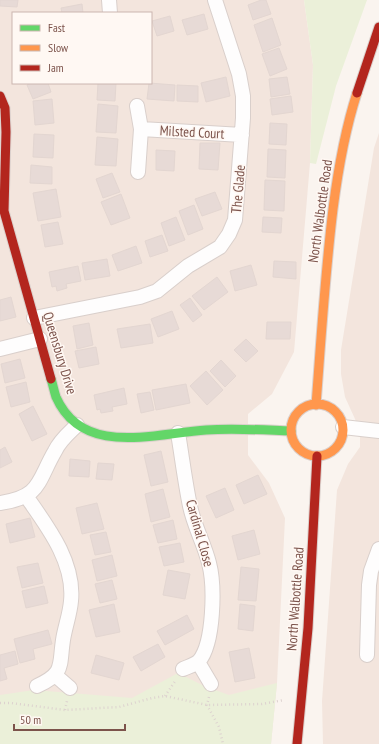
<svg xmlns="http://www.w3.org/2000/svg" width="379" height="744" font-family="'PT Sans Narrow',sans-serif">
	<rect width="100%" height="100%" fill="#faf4ef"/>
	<path fill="#f3e5dd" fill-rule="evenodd" d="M0,0H304L313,65L310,163L294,352L272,394L248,414V455L269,483L285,518L277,683L271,744H0ZM13,13H151V83H13Z
		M379,133V744H323L322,701L337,490L348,464L360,447V430L345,397L341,374V350L374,148Z"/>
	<path fill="#ebf0d9" d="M304,0H367L336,86L316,164L310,163L313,65Z
		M178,673L204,686L229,695L277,683L271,744H0V695L34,690L132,698Z"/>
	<path fill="#e7dad6" stroke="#e3d6d1" d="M0,0H18L17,7L0,6Z
		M261,0H266L271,14L253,20L248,5Z
		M82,4L83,13H60H62L61,8Z
		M204,14L208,29L187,35L182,20Z
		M170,16L174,31L157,36L152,21Z
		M272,18L281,45L263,52L254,25Z
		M279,48L287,69L270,76L262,54Z
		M226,77L230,96L206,102L201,83Z
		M287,77L290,94L271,97L269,79Z
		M31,83H48L51,92L33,99L27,85Z
		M98,83H116L115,101L97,100Z
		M149,83L175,85L174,101L147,99Z
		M177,85L198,86V102L177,101Z
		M291,96L293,112L272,115L270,99Z
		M52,99L54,123L35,125L33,101Z
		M98,104L118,106L116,133L96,132Z
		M270,123L287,124L286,145L269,144Z
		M34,134L54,135L53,158L33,157Z
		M97,137L118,139L116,166L95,165Z
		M200,143H220L218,170L199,169Z
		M268,149L286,150L285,178L267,177Z
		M156,150L175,151L174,171L156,170Z
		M31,165L52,167V184L30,183Z
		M112,173L120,192L103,198L96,179Z
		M265,180L285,181L284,211L264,210Z
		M56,189L61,217L38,221L33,193Z
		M215,192L222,209L202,216L195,199Z
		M121,194L130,218L111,225L101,202Z
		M194,205L203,229L188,235L179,211Z
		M176,217L185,240L169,246L161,223Z
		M263,217L282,218L281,233L262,232Z
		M58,222L63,244L45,247L41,225Z
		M162,235L168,251L150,257L145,241Z
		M136,246L142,263L118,271L112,255Z
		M107,259L110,276L85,280L82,263Z
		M274,261L296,262V279L273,277Z
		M251,265L257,285L235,291L230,271Z
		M78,266L81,281L66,284L67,288L57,291L56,286L52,287L49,272Z
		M217,277L228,292L204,310L192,296Z
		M11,297L16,317L0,321V300Z
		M190,298L202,315L193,322L180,305Z
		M172,311L179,329L158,337L151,319Z
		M267,322H291L290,339H266Z
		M89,323L93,345L77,349L73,326Z
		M150,324L153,343L121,348L117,329Z
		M246,339L258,351L246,362L234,350Z
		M96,347L99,364L79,368L75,351Z
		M20,359L25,378L5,383L1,364Z
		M221,360L236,376L225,387L210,371Z
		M206,371L223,390L207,405L190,386Z
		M26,382L30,402L11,407L6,387Z
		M186,384L190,403L156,410L152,390Z
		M124,388L127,404L112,407L113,411L101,413L100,409L97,410L94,395Z
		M150,392L154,410L141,413L137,394Z
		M33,406L47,434L32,441L19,414Z
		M5,447L12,462L0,468V450Z
		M161,451L168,482L151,486L144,455Z
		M70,459L90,461L89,477L69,476Z
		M98,463L114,464L112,480L96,479Z
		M258,475L267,494L244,504L236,485Z
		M225,488L234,510L216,518L206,496Z
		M163,489L170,517L151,522L145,494Z
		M97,503L104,529L82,534L76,508Z
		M30,518L35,537L10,543L6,524Z
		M173,520L177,539L158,543L153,525Z
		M254,530L260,554L238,560L232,536Z
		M106,532L111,552L95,555L90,535Z
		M180,543L184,562L164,566L159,547Z
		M112,555L117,576L97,581L92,560Z
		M38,563L43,583L22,588L17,567Z
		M241,567L259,569L256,601L238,600Z
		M168,570L190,574L185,599L163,595Z
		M112,580L117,599L100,603L95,584Z
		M44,586L48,603L26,608L22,591Z
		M114,604L120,632L96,637L89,610Z
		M240,604L255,606L253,631L238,629Z
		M187,615L194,629L165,645L157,631Z
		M48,630L52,644L33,649L35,659L20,663L14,639Z
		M158,644L165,657L141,671L133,657Z
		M249,648L255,678L235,682L229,652Z
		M15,651L18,664L4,668L7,679L0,681V655Z
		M96,655L124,663L119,680L91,673Z"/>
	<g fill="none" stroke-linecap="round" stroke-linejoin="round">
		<defs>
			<path id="street" d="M109,0L110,13
				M137,106L141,129L138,172
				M141,129L242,135
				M34,318L140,297L157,291L188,266L220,247L229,234L235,220L243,118V96L239,74L215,0
				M0,349L40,339
				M343,427L379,431
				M178,433C182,457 185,482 190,506C194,526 204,543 209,563C215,586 214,643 199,661C195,665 187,667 183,669
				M26,496C47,526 75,562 71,601C70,614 65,627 63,640C59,666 65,673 37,686
				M0,503C41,497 37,482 55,451C60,440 69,433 77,425
				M367,655L369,585L371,571L379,549
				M198,662L211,684
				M55,675L70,688"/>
			<path id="fast" d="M51,379C53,385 54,391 56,397C83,458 155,433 206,430C234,428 263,430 291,431"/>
			<path id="slow" d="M291 430a26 26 0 1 1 52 0a26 26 0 1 1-52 0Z
				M316,405C321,340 325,274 333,209C338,170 345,130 357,93"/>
			<path id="jam" d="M357,93L379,27
				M0,96L5,108L6,132L4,211L51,379
				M297,744L308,628L317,456"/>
		</defs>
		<use href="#street" stroke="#d9cfcb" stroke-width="16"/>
		<use href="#fast" stroke="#dbd0cc" stroke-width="11"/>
		<use href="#slow" stroke="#dbd0cc" stroke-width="11"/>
		<use href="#jam" stroke="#dbd0cc" stroke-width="11"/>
		<path stroke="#ddd2cf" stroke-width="2.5" stroke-dasharray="1 3" stroke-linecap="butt" d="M165,696L176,680
			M209,697L207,705L219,727L223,744
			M0,703H11L65,710L119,707L152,698L165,696L207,705L262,704L284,700
			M65,710L67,701"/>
		<use href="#street" stroke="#fefdfd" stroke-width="14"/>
		<use href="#fast" stroke="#63d668" stroke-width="9"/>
		<use href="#slow" stroke="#ff974d" stroke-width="9"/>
		<use href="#jam" stroke="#b3261e" stroke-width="9"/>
	</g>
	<g text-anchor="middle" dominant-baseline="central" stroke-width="3" stroke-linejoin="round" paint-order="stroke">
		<g font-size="14" fill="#7c534b" stroke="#fff8f3">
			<text transform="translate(192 132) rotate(3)">Milsted Court</text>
			<text transform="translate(238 189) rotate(-85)">The Glade</text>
			<text transform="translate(320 211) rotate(-82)">North Walbottle Road</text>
			<text transform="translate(60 353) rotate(73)">Queensbury Drive</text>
			<text transform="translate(200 533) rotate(74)">Cardinal Close</text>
			<text transform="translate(295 599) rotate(-86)">North Walbottle Road</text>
		</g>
	</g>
	<rect x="12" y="12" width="140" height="72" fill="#fff8f3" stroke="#cbb6b0"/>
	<rect x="20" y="25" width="20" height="6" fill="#63d668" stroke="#cbb6b0"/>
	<text x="48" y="32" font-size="12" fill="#7c534b">Fast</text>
	<rect x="20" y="45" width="20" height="6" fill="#ff974d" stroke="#cbb6b0"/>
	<text x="48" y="52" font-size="12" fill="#7c534b">Slow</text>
	<rect x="20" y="65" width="20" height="6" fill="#b3261e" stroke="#cbb6b0"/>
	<text x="48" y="72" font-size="12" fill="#7c534b">Jam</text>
	<path d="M14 724v6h111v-6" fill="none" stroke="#7c534b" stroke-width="2"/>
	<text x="20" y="724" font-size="12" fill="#7c534b" stroke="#fff8f3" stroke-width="3" paint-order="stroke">50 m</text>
</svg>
